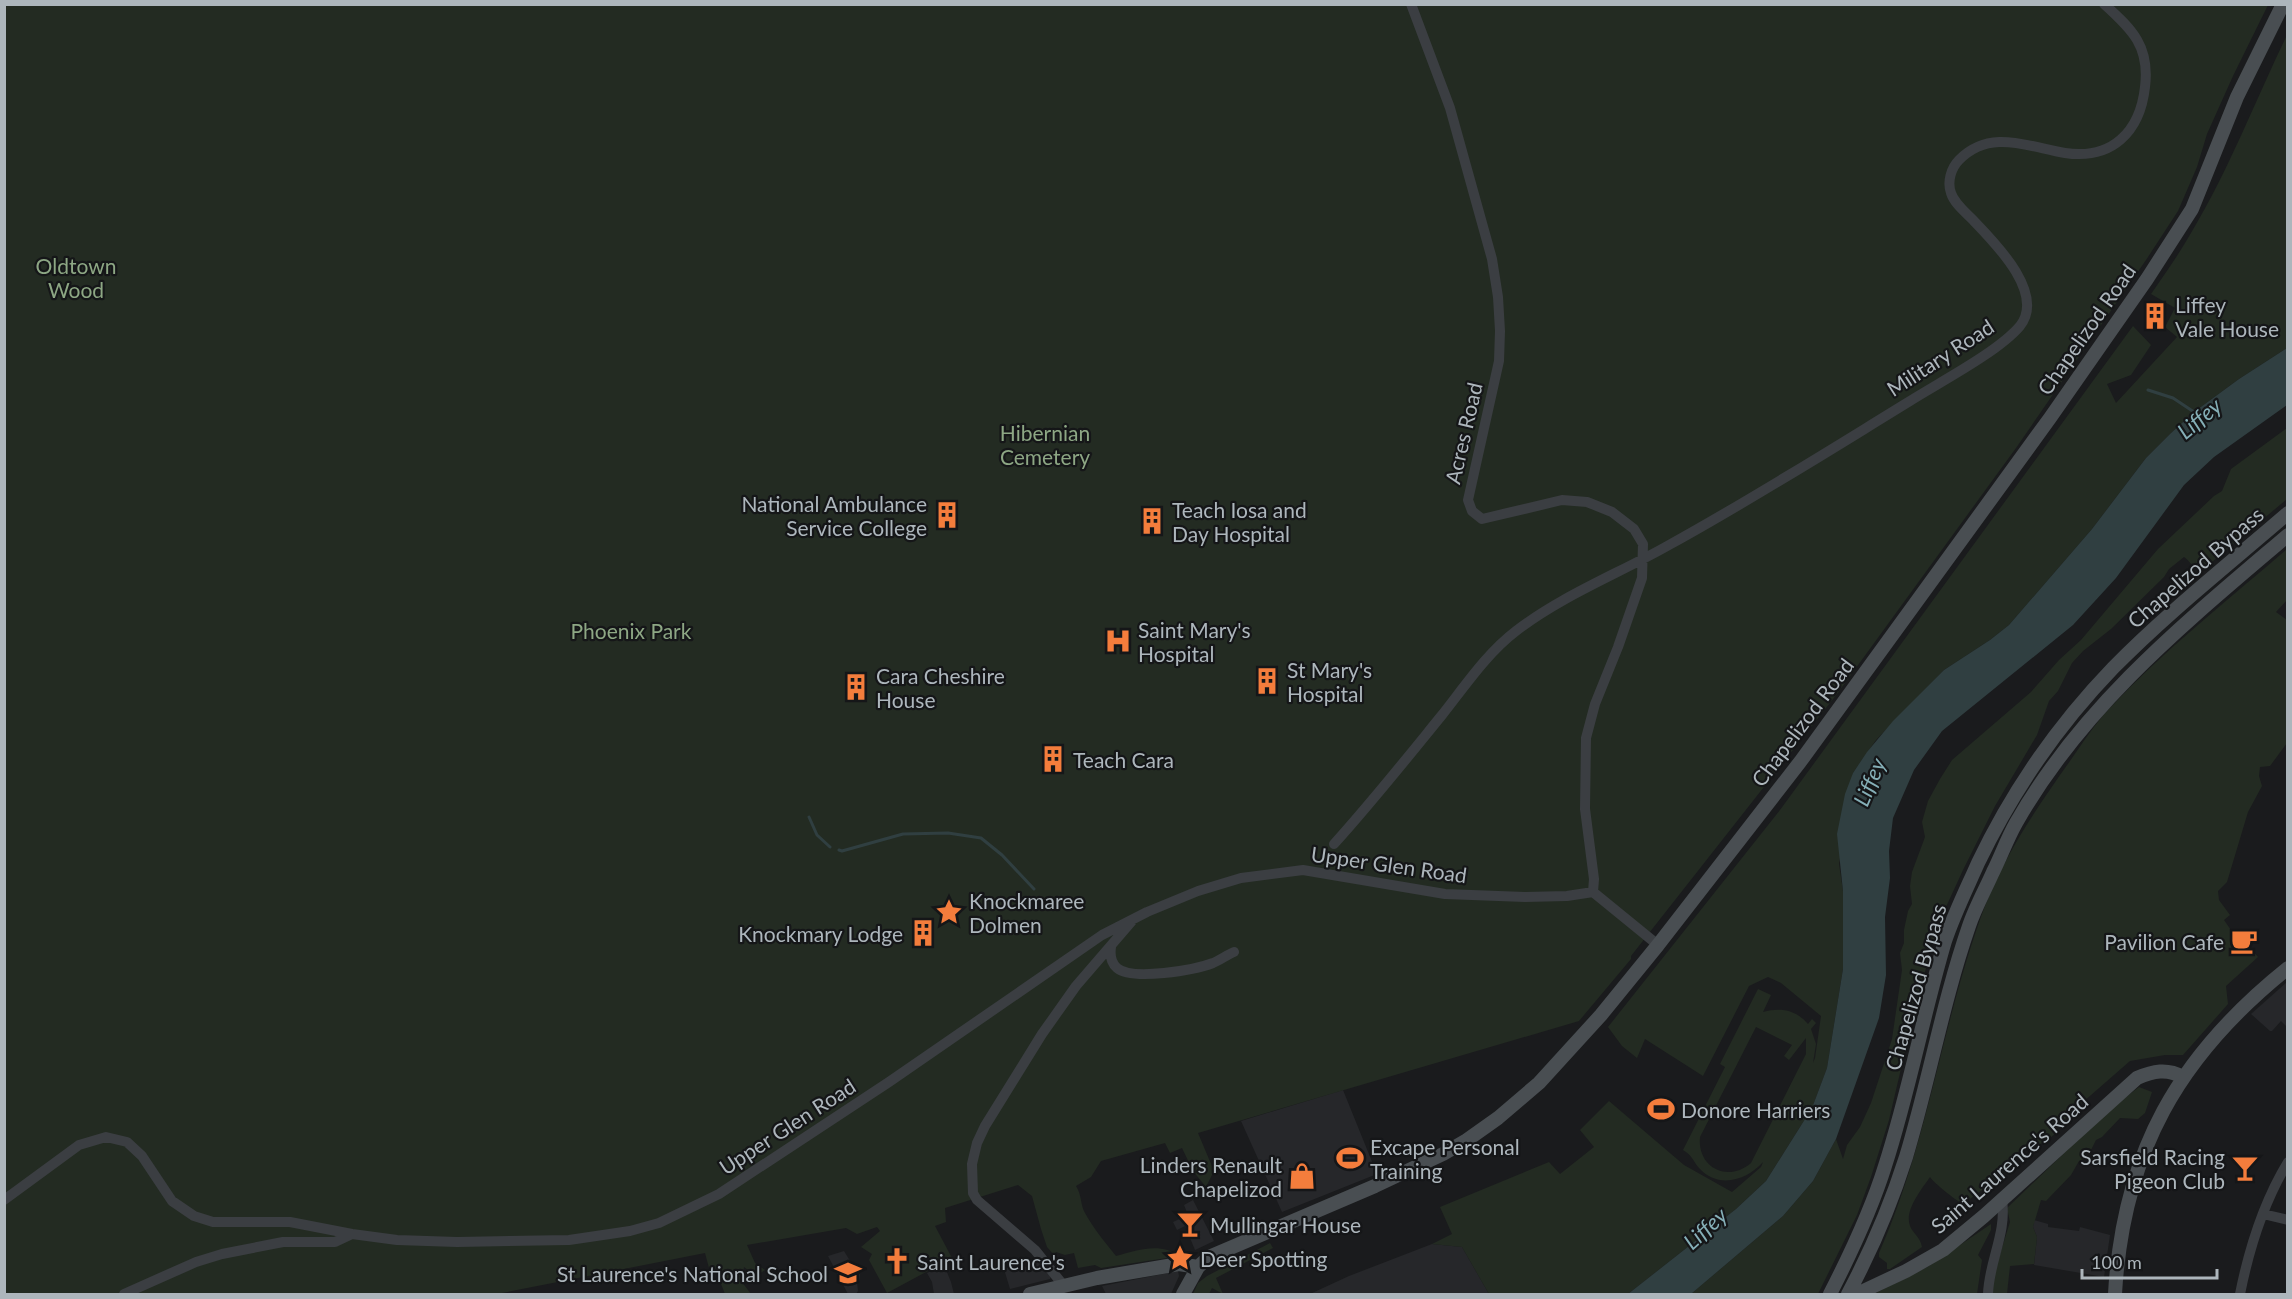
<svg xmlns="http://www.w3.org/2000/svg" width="2292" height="1299" font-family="Lato,sans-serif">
	<rect width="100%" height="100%" fill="#1a1b1d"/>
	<path fill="#26272a" d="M2287,982V1027L2281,1021L2272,1031H2270L2251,1014Z
		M1343,1090L1377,1174L1282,1212L1241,1121Z
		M1193,1200L1214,1241L1195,1250L1185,1226L1177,1230L1173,1222L1188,1215L1184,1205Z
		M2034,1220L2048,1224V1227L2079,1231L2080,1227L2110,1235L2104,1277L2034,1265L2037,1237L2033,1227Z
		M1432,1244L1462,1247L1489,1294H1310L1349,1276Z
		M844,1251L858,1274H860L859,1282H857L858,1291L856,1294H848L828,1256Z
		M1038,1258L1051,1276L1050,1279L1010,1289L1004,1269L1012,1266L1016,1261L1026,1267Z
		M944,1265L951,1282L954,1294H934L932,1282L927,1273Z
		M1178,1271L1179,1276L1171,1294H1106L1102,1286Z"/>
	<path fill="#232b22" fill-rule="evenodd" d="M5,5H2268L2233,76L2207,134L2197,167L2178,211L2146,260L2016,448L1837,694L1631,956V959L1579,1021L1198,1133L1214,1171L1206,1187L1193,1171L1182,1148L1170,1153L1165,1143L1101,1161L1091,1177L1076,1186C1082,1195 1080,1204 1085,1213C1093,1228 1105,1242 1116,1256C1138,1250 1160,1242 1180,1256L1101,1268L1095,1265L1078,1268L1074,1253L1065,1255L1056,1252L1054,1255L1047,1247L1041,1229L1032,1196L1018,1185L945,1208L946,1222L935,1226L952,1258L887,1293L869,1260L872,1254L861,1247L880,1231L877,1227L857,1234L846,1228L747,1245L755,1263L765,1270L756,1276L744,1267L742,1282L751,1294H725L716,1271L709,1268L705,1253L497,1294H5Z
		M2287,35V348L2239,379L2194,412L2171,433L2146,458L2092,529L2009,625L1990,640L1944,670L1876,740L1853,773L1839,864L1843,891V969L1827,1068L1812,1108L1766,1181L1736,1209L1628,1294H1489L1462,1247L1432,1244L1452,1234L1440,1207L1549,1162L1560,1174L1594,1147L1580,1130L1609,1101L1684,1165L1732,1192L1761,1167L1763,1162C1746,1181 1718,1189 1699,1168C1693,1161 1692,1155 1683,1150L1725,1067L1720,1064L1758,989L1771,995L1763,1012C1781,1007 1796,1010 1808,1024L1812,1019L1816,1023L1811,1029L1816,1044L1813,1063L1815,1058L1821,1016L1781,983L1768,977L1749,986L1703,1076L1645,1039L1637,1058L1622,1046L1608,1027L1780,810L2133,326L2151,345L2131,375L2107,384L2116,403L2177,337L2165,327L2175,308L2151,294C2165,274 2179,254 2191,233C2229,170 2255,101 2287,35ZM1756,1027L1792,1045L1784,1056L1789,1060L1806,1038V1054L1751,1163C1728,1183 1697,1168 1700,1137Z
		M2287,428V499L2206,567C2193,573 2192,562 2184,557L2169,569L2164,577L2111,629L2083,651L2072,663L2058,691L2049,701L2037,735L1995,806L1963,870L1940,920L1918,996L1889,1120L1871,1177L1857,1215L1818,1294H1691L1783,1216L1813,1181L1836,1139L1843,1159L1847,1145L1860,1127L1871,1103L1892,1039L1902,970L1900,953L1904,943V930L1908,911L1912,904L1910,886L1912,872L1925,837L1922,822L1928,801L1940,779L1952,760L2031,692L2059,660L2081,640L2158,549L2214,496L2222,491L2231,469Z
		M2287,549V600L2276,612L2287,620V743L2270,766L2260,767L2259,776L2262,786L2248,812L2227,882L2218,891L2219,900L2230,915L2224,920L2247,953L2252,950L2258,957L2226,986L2228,1004L2183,1055H2165L2130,1061L2067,1116L2056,1133L2045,1142L2020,1152L2011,1169L1963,1204C1954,1199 1935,1184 1930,1177C1922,1189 1904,1210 1910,1226C1913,1234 1920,1236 1922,1247L1890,1269H1887V1263L1879,1257V1253C1929,1140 1942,1020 1985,906C2005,854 2038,806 2070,761C2082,744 2094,725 2108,710C2163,651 2227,601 2287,549Z
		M2139,1087L2152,1092L2145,1113L2138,1119L2120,1118L2102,1137L2096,1140L2087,1158L2079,1161L2071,1175L2046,1201L2041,1200L2033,1227L2037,1237L2034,1264L2010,1266L2007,1294H1992L1996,1267L2010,1222L2007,1208L2110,1109Z
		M1991,1224V1230L1978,1255L1982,1260L1977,1294H1874L1929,1266Z
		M1270,1243L1273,1248L1216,1278L1223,1294L1212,1288L1209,1294H1193L1198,1283L1207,1276Z"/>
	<path fill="#303f41" d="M2287,348V405L2214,457L2184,485L2116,578L2073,625L1942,731L1914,770L1893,818L1889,851L1890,878L1885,917L1886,975L1879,1018L1836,1139L1813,1181L1783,1216L1691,1294H1628L1736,1209L1766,1181L1812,1108L1827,1068L1843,969V891L1837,834L1845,794L1853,773L1867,752L1893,721L1944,670L1990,640L2009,625L2092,529L2146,458L2171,433L2194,412L2239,379Z"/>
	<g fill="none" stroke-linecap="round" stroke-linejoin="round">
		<path stroke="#303f41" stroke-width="3" d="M2148,390L2173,398L2194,412
			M809,817L817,835L830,847
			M839,850L842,851L903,834L948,833L981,838L1002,855L1034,889"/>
		<path stroke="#3b3e42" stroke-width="10" d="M1411,4L1450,108L1492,259L1498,297L1500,331L1499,361L1468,500L1472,511L1482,519L1562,500L1587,502L1612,512L1634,529L1643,544L1642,578L1618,647L1595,704L1586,738L1585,809L1594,879L1593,892
			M1334,844C1372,802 1407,758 1442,715C1465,686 1487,653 1516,631C1563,595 1618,574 1669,545C1751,500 1830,450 1910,401C1940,382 1998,352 2020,326C2046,293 1994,242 1973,220C1965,212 1954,203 1951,193C1947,182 1951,168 1959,160C1990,128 2029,147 2065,153C2112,160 2140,132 2145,87C2150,47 2133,30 2104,4
			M1593,892L1658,945
			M1111,947C1110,954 1110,962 1117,968C1132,981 1195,970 1213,963C1220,960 1227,955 1234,952
			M4,1200L79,1145L106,1137L127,1142L142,1156L172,1201L194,1216L213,1222H290L352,1234L397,1240L457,1242L569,1240L630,1231L659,1223L719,1194L889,1082L1102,935L1147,912L1198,891L1241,878L1303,870L1445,894L1525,897L1567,896L1593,892
			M2263,1214L2288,1220
			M1064,1286L1035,1250L977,1200L973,1193L972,1164L977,1143L985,1126L1042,1034L1076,986L1132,921
			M124,1294L196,1262L222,1254L283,1242H335L352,1234
			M1988,1294C1989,1261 2007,1233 2002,1200
			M2240,1294C2249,1249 2263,1203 2288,1162"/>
		<path stroke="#494e52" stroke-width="14" d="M1859,1293L1906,1271L1943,1250L1984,1216L2137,1078C2153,1071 2167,1068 2183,1077
			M1030,1294L1097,1278L1179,1264L1198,1267
			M1183,1294L1198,1267L1209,1257L1375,1186L1443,1154L1467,1140L1498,1118L1539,1083L1601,1015L1658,945L1800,762L2050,418L2147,279L2192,209L2237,97L2283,4
			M1830,1294C1851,1253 1871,1211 1885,1166C1909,1092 1923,1015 1945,941C1954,914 1967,888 1978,863C2012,792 2058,725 2113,668C2167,613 2229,564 2288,513
			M1848,1294C1871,1251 1891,1204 1906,1157C1929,1081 1943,1001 1969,926C1975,908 1985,890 1993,872C2001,856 2007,839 2016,823C2083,705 2186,622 2288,535
			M2115,1294C2123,1153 2178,1056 2288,968"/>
	</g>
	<defs>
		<symbol id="building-bare" viewBox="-9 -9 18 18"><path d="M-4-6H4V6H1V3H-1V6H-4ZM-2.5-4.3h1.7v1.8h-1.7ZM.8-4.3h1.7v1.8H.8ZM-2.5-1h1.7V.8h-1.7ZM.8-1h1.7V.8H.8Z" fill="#f47d3c" stroke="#151618" stroke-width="2.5" paint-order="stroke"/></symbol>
		<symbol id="hospital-bare" viewBox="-9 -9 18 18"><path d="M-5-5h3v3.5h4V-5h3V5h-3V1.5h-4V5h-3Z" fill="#f47d3c" stroke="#151618" stroke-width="2.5" paint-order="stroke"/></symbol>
		<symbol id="sight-bare" viewBox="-9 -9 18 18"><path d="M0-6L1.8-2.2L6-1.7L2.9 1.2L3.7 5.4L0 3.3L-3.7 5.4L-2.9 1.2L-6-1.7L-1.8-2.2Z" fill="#f47d3c" stroke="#151618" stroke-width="2.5" paint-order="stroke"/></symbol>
		<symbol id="cafe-bare" viewBox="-9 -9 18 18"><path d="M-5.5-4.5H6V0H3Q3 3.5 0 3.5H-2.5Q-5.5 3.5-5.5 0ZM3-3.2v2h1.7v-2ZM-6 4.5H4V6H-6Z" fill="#f47d3c" stroke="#151618" stroke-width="2.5" paint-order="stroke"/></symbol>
		<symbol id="stadium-bare" viewBox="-9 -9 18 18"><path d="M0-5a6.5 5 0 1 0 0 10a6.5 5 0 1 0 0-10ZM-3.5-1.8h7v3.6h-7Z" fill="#f47d3c" stroke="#151618" stroke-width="2.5" paint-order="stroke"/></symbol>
		<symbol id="bar-bare" viewBox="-9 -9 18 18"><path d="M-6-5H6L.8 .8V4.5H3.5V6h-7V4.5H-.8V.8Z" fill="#f47d3c" stroke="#151618" stroke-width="2.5" paint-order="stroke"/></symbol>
		<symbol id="shop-bare" viewBox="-9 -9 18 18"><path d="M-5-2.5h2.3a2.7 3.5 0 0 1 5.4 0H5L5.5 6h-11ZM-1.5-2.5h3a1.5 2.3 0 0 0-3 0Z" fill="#f47d3c" stroke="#151618" stroke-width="2.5" paint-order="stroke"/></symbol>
		<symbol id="church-bare" viewBox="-9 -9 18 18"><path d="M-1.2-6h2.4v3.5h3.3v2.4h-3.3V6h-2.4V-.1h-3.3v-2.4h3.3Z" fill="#f47d3c" stroke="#151618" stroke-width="2.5" paint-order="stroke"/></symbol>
		<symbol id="school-bare" viewBox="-9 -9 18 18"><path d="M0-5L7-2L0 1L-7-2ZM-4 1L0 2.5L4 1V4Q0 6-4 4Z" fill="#f47d3c" stroke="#151618" stroke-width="2.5" paint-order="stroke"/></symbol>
	</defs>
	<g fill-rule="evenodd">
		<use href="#building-bare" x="2136" y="297" width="38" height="38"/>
		<use href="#building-bare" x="928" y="496" width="38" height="38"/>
		<use href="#building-bare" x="1133" y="502" width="38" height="38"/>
		<use href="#hospital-bare" x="1099" y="622" width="38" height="38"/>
		<use href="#building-bare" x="1248" y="662" width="38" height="38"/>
		<use href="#building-bare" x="837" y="668" width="38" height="38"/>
		<use href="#building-bare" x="1034" y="740" width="38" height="38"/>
		<use href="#sight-bare" x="930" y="893" width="38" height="38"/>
		<use href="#building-bare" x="904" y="914" width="38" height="38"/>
		<use href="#cafe-bare" x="2225" y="922" width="38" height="38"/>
		<use href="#stadium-bare" x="1642" y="1090" width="38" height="38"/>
		<use href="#stadium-bare" x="1331" y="1139" width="38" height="38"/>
		<use href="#bar-bare" x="2226" y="1149" width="38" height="38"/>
		<use href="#shop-bare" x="1283" y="1157" width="38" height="38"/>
		<use href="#bar-bare" x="1171" y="1205" width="38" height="38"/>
		<use href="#sight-bare" x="1161" y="1239" width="38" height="38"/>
		<use href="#church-bare" x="878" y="1242" width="38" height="38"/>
		<use href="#school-bare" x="829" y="1254" width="38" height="38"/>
	</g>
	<g text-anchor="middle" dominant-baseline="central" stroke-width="4.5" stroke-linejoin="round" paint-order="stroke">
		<g font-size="21" fill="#8da784" stroke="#151618">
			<text x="76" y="265">Oldtown<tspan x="76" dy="24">Wood</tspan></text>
			<text x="1045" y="432">Hibernian<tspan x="1045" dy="24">Cemetery</tspan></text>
			<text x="631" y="630">Phoenix Park</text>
		</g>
		<g font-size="21" fill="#adb6bc" stroke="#151618" text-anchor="start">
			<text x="2175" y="304">Liffey<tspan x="2175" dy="24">Vale House</tspan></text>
			<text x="927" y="503" text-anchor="end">National Ambulance<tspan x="927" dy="24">Service College</tspan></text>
			<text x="1172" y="509">Teach Iosa and<tspan x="1172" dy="24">Day Hospital</tspan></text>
			<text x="1138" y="629">Saint Mary's<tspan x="1138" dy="24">Hospital</tspan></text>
			<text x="1287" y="669">St Mary's<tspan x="1287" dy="24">Hospital</tspan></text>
			<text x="876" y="675">Cara Cheshire<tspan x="876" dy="24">House</tspan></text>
			<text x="1073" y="759">Teach Cara</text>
			<text x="969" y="900">Knockmaree<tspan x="969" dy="24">Dolmen</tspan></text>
			<text x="903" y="933" text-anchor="end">Knockmary Lodge</text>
			<text x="2224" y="941" text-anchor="end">Pavilion Cafe</text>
			<text x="1681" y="1109">Donore Harriers</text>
			<text x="1370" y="1146">Excape Personal<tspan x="1370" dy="24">Training</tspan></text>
			<text x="2225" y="1156" text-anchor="end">Sarsfield Racing<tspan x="2225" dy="24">Pigeon Club</tspan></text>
			<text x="1282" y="1164" text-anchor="end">Linders Renault<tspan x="1282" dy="24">Chapelizod</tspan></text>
			<text x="1210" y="1224">Mullingar House</text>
			<text x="1200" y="1258">Deer Spotting</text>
			<text x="917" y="1261">Saint Laurence's</text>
			<text x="828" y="1273" text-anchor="end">St Laurence's National School</text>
		</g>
		<g font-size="21" fill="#adb6bc" stroke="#151618">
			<text transform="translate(2086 329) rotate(-55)">Chapelizod Road</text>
			<text transform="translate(1940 357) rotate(-33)">Military Road</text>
			<text transform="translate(1463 433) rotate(-77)">Acres Road</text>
			<text transform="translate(2195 567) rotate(-41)">Chapelizod Bypass</text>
			<text transform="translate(1802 722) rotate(-53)">Chapelizod Road</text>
			<text transform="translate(1389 864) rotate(8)">Upper Glen Road</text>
			<text transform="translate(1915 987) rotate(-74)">Chapelizod Bypass</text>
			<text transform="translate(787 1126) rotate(-33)">Upper Glen Road</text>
			<text transform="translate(2009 1163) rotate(-41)">Saint Laurence's Road</text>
		</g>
		<g font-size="22" font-style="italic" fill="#85afb7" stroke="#151618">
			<text transform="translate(2199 418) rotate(-40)">Liffey</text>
			<text transform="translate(1869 782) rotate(-67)">Liffey</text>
			<text transform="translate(1705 1228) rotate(-42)">Liffey</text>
		</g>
	</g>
	<rect width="2292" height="1299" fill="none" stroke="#adb6bc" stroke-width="12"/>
	<path d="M2082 1269v9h135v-9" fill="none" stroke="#adb6bc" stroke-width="3"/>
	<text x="2091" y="1269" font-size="18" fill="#adb6bc" stroke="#151618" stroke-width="4.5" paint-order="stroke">100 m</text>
</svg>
